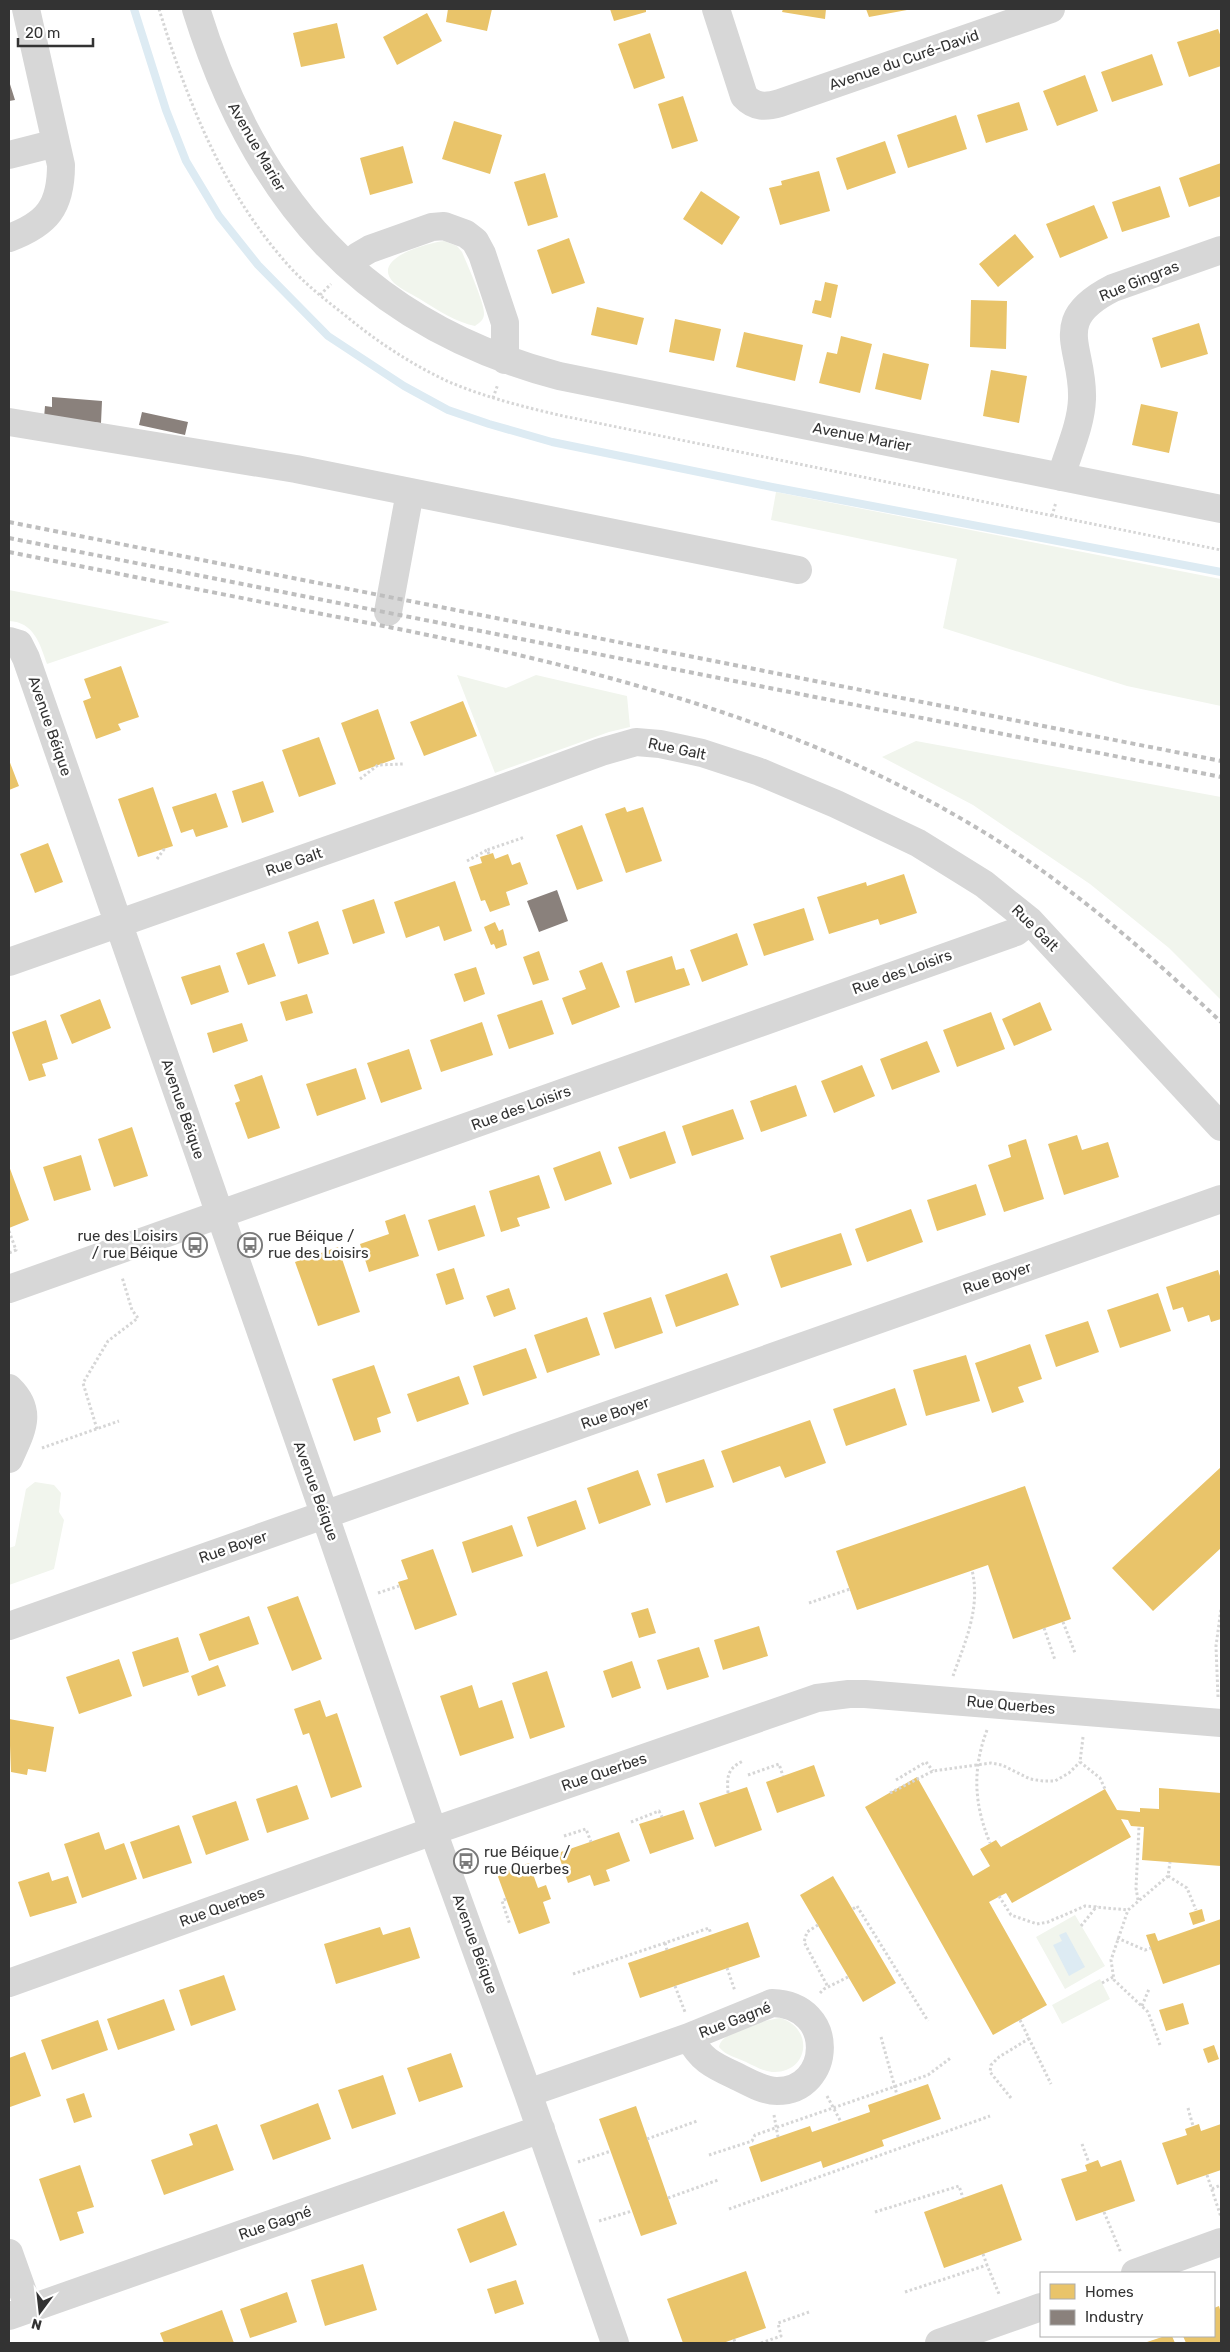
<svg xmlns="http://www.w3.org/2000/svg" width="1230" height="2352" font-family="Rubik,sans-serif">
	<rect width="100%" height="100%" fill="#fff"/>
	<path fill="#f1f5ed" d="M444,241L457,246L462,252C467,264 485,304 484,314C484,320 479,323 475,326C456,322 439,311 423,301C414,295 402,290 394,283C369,258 428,243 444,241Z
		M776,492L1221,579V706L1127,686L943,628L957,559L771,520Z
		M9,590L170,622L47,664C40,644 34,622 9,621Z
		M457,675L506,688L536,675L627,696L630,727L609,732L495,773Z
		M916,741L1221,797V1000L1169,948L1090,884L973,805L882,757Z
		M35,1482L54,1485L61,1493L59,1512L64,1520L54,1569L9,1585V1548L15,1546L26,1489Z
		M1075,1915L1105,1966L1065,1989L1036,1937Z
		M1100,1979L1110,1999L1062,2024L1052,2005Z
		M780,2018C815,2028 809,2074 772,2072C763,2071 754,2066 746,2062C737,2058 725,2055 719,2047C721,2031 766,2020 780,2018Z"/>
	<path fill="#ddebf3" d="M1066,1932L1085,1967L1069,1976L1053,1945L1062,1941L1059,1935Z"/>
	<path fill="#e9c46a" d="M448,9H492L487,31L446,22Z
		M610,9H646V12L614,21Z
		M783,9H826L825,19L782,12Z
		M866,9H906L907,10L869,17Z
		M427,13L442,41L397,65L383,37Z
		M337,23L345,58L301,67L293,33Z
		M1218,29L1221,37V66L1189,77L1177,42Z
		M650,33L665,78L634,89L618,44Z
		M1152,54L1163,85L1112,102L1101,72Z
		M1085,75L1098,111L1057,126L1043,91Z
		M683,96L698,141L672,149L658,104Z
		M1019,102L1028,130L986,143L977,115Z
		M956,115L967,149L908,168L897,135Z
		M454,121L502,135L490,174L442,159Z
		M885,141L896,173L847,190L836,158Z
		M403,146L413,183L370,195L360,158Z
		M1221,163V196L1189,207L1179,178Z
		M819,171L830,211L780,225L769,188L782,185L781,181Z
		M545,173L558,217L528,226L514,182Z
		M1160,186L1170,217L1122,232L1112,202Z
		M701,191L740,217L722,245L683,219Z
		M1094,205L1108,238L1060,258L1046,224Z
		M1015,234L1034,257L998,287L979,264Z
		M569,238L585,283L552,294L537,250Z
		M825,282L838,285L831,318L812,313L815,300L821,301Z
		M971,300L1007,301L1006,349L970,347Z
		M597,307L644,318L637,345L591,335Z
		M675,319L721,329L714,361L669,352Z
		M1199,323L1208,354L1161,368L1152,338Z
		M744,332L803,345L795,381L736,367Z
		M841,336L872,344L860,393L819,383L827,352L837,354Z
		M883,353L929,364L921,400L875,389Z
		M991,370L1027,376L1019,423L983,416Z
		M1141,404L1178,412L1169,453L1132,445Z
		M121,666L139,717L118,724L121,730L96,739L83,701L91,698L84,679Z
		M463,701L477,736L424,756L410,722Z
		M378,709L395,759L359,772L341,723Z
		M319,737L336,784L299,797L282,750Z
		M9,760L19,786L9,790Z
		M263,781L274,812L242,823L232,791Z
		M153,787L173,846L138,857L118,799Z
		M216,793L228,827L196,837L193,829L181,833L172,807Z
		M625,807L627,812L643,807L662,861L626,873L605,814Z
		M582,825L603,881L577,890L556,835Z
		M48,843L63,882L35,893L20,854Z
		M493,853L495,859L508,854L512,865L520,862L528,884L506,892L510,905L490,912L485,900L481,901L469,867L482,863L480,857Z
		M904,874L917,913L880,925L878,919L829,934L817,897L866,882L867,886Z
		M455,881L472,931L444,941L439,926L406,938L394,902Z
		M374,899L385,933L353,944L342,910Z
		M804,908L814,940L764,956L753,924Z
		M318,921L329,954L298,964L288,932Z
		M495,922L499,931L503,929L507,945L496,949L494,944L491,945L484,927Z
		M737,933L748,965L702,982L690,950Z
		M264,943L276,976L248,985L236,953Z
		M539,951L549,980L533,985L523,957Z
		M672,956L676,970L684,968L690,985L635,1003L626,971Z
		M602,962L620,1007L572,1025L562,998L586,989L579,971Z
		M220,965L229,992L191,1005L181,977Z
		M476,967L485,994L464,1002L454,974Z
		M307,994L313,1013L286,1021L280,1002Z
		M100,999L111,1028L72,1044L60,1015Z
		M542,1000L554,1034L509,1049L497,1015Z
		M1040,1002L1052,1030L1014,1046L1002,1019Z
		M991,1012L1005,1049L957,1067L943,1030Z
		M46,1020L58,1059L42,1064L46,1076L29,1081L12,1032Z
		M482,1022L493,1055L441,1072L430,1040Z
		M242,1023L248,1041L213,1053L207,1033Z
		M927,1041L940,1072L892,1090L880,1059Z
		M409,1049L422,1089L381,1103L367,1063Z
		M862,1065L875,1096L834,1113L821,1081Z
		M356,1068L366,1099L317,1116L306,1084Z
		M262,1075L280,1128L248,1139L235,1103L240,1101L234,1085Z
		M796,1085L807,1116L761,1132L750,1101Z
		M733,1109L744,1139L692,1156L682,1126Z
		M132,1127L148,1176L114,1187L98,1139Z
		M665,1131L676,1163L630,1179L618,1147Z
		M1077,1135L1082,1150L1108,1142L1119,1177L1064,1195L1048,1144Z
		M1026,1139L1044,1199L1004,1212L988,1165L1011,1157L1008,1145Z
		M600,1151L612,1184L565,1201L553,1168Z
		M81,1155L91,1190L54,1201L43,1167Z
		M9,1166L29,1220L9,1228Z
		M539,1175L550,1208L517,1218L520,1226L501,1232L489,1191Z
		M976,1184L986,1215L937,1231L927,1200Z
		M475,1205L485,1236L438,1251L428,1220Z
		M911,1209L923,1242L867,1262L855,1229Z
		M405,1214L419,1256L369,1272L360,1244L389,1234L385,1221Z
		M841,1233L852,1265L781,1288L770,1256Z
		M338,1247L360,1312L318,1326L295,1262Z
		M454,1268L464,1299L446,1305L436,1274Z
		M1218,1270L1221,1279V1319L1211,1322L1209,1315L1188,1322L1183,1307L1173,1310L1166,1287Z
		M727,1273L739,1305L676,1327L665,1295Z
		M509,1288L516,1309L494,1317L486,1296Z
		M1158,1293L1171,1331L1120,1348L1107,1310Z
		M651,1297L663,1333L615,1349L603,1313Z
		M587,1317L600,1355L547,1373L534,1335Z
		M1088,1321L1099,1352L1056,1367L1045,1335Z
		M1030,1344L1042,1379L1018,1387L1024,1402L992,1413L975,1363Z
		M526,1348L537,1378L483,1396L473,1366Z
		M966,1355L980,1401L926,1416L913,1370Z
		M374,1365L391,1413L377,1418L381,1432L354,1441L332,1379Z
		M459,1376L469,1404L417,1422L407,1394Z
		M895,1388L907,1425L846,1446L833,1409Z
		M810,1420L826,1463L785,1478L780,1466L733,1483L721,1451Z
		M704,1459L714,1487L666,1503L657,1474Z
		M1221,1467V1548L1153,1611L1112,1568Z
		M638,1470L651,1505L599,1524L587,1488Z
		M1025,1486L1071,1619L1013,1639L988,1565L857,1610L836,1551Z
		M576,1500L586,1529L537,1547L527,1517Z
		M512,1525L523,1556L472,1573L462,1542Z
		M433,1549L457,1615L415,1630L398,1582L408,1579L401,1560Z
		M298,1596L322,1659L292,1671L267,1607Z
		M648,1608L656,1633L639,1638L631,1613Z
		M249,1616L259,1644L209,1661L199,1634Z
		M759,1626L768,1656L723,1670L714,1640Z
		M178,1637L189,1672L143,1687L132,1652Z
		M699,1647L709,1677L667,1690L657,1660Z
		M119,1659L132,1696L79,1714L66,1677Z
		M632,1661L641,1688L612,1698L603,1671Z
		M218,1665L226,1686L198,1696L191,1676Z
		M547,1671L565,1727L530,1739L512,1683Z
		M472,1685L479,1708L502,1700L514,1738L460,1756L440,1696Z
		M320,1700L326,1717L337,1713L362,1787L331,1798L309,1733L303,1735L294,1709Z
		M9,1719L54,1727L46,1772L28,1769L27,1775L11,1772Z
		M814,1765L825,1796L777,1813L766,1782Z
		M917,1777L973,1876L990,1866L980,1849L996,1840L1001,1847L1105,1789L1117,1810L1140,1812V1808L1159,1809V1788L1221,1793V1866L1142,1860L1144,1827L1131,1826L1128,1820L1121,1819L1131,1837L1012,1903L1006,1893L989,1902L1047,2005L993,2035L865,1807Z
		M297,1785L309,1819L267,1833L256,1799Z
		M747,1787L762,1830L715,1847L699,1803Z
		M236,1801L249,1840L206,1855L192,1816Z
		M684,1810L694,1839L650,1854L639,1824Z
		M179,1825L192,1863L143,1879L130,1842Z
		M99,1832L105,1850L124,1843L137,1879L82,1898L64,1844Z
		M619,1832L630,1861L606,1870L610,1881L594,1886L590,1875L568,1883L558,1853Z
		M529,1863L538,1888L546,1885L551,1899L543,1902L550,1923L519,1934L497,1874Z
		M49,1872L52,1881L68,1876L77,1903L30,1917L18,1882Z
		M833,1876L896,1983L863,2002L800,1895Z
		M1202,1909L1205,1921L1193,1925L1189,1913Z
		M1221,1919V1964L1163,1984L1146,1935L1155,1933L1158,1941Z
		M748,1922L760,1957L640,1998L628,1963Z
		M380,1927L383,1935L410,1927L420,1958L336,1984L324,1944Z
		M224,1975L236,2010L191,2026L179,1990Z
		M164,1999L175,2030L118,2050L107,2019Z
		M1183,2003L1189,2024L1166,2031L1159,2010Z
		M98,2020L108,2050L52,2070L41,2040Z
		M1214,2045L1219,2059L1208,2063L1203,2049Z
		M25,2052L41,2096L10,2107L9,2058Z
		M451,2053L463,2087L419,2102L407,2068Z
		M383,2075L396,2114L352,2129L338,2090Z
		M928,2084L941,2119L882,2140L884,2146L823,2168L821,2161L761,2182L749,2147L810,2126L812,2132L870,2112L868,2105Z
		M84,2093L92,2117L74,2123L66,2099Z
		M318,2103L331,2139L273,2160L260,2125Z
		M636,2106L677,2224L641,2236L599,2119Z
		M217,2124L234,2170L164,2195L151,2160L193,2145L189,2134Z
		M1199,2124L1201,2131L1221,2124V2170L1177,2185L1162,2143L1187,2135L1185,2129Z
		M1098,2160L1101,2167L1121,2160L1135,2201L1076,2221L1061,2179L1087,2171L1085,2165Z
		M80,2165L94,2207L77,2212L84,2233L60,2241L39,2179Z
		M1002,2184L1022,2240L944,2268L924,2212Z
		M504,2211L517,2245L470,2263L457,2229Z
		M363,2264L377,2310L325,2326L311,2280Z
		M746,2271L766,2328L723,2343H683L667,2299Z
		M516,2280L524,2304L495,2314L487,2289Z
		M287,2292L297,2322L250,2338L240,2309Z
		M1219,2306L1221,2313V2343H1186L1183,2336H1214V2308Z
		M222,2310L234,2343H164L160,2333Z
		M1165,2336H1172L1175,2343H1144Z"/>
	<path fill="#8a817c" d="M9,81L15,100L9,101Z
		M52,397L102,401L101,423L44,418L45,406L52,407Z
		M142,412L188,422L185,435L139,425Z
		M557,890L568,921L539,932L527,901Z"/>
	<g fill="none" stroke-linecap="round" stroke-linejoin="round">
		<path stroke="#ddebf3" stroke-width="8" d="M134,9L166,110L186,161L219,216L258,265L328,336L404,386L448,410L489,424L552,442L772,487L1221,572"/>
		<path stroke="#d6d6d6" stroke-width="3" stroke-dasharray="2.5 2.5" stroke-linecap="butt" d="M159,9C186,97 221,187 282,258C300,280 323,298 346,316C376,341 411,364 447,381C484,397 524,407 563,416L1221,550
			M320,295L331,284
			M493,398L498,384
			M1052,516L1056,502
			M360,779L378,765L403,764
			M489,854L487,850L525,837
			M157,859L165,848
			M467,861L487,850
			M9,1231L16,1250L9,1253
			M97,1429L83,1383L108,1341L138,1318L132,1310L122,1277
			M42,1448L119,1421
			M378,1593L399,1586
			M809,1603L850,1589
			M1063,1622L1075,1653
			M1044,1628L1055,1660
			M953,1676C965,1642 981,1608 972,1570
			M1218,1697L1216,1646L1221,1609
			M987,1730C972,1770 974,1804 990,1843
			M1083,1737L1080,1762L1100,1778L1105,1789
			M748,1775L779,1764L783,1776
			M896,1780L926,1762L933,1771
			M728,1793C727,1776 727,1769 743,1761
			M890,1793L933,1771L991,1763L1002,1765L1030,1779L1043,1781H1055L1069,1773L1080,1762
			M631,1822L659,1811L662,1817
			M564,1836L586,1829L591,1842
			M1168,1876L1187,1888L1196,1910
			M999,1896L1011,1915L1037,1924L1048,1922L1085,1906L1128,1910
			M506,1899L502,1901L510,1925
			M1138,1900L1136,1888L1139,1827
			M853,1909L857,1906L928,2021
			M818,1925L807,1932L804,1942L828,1987
			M1081,1926L1097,1906
			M1117,1938L1145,1950L1151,1948
			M665,1943L667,1950
			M727,1968L735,1991
			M573,1974L709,1928L711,1934
			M1102,1983L1113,1977
			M675,1986L685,2012
			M820,1993L824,1989L848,1977
			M1142,2006L1149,1989
			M1020,2020L1051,2084
			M881,2037L897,2095
			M1160,2045L1148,2012L1114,1980L1111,1960L1128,1910L1168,1876L1170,1862
			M827,2096L841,2122
			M1011,2098L990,2072L991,2065L999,2057L1030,2038
			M1188,2108L1193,2126
			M774,2115L778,2137
			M647,2139L697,2121
			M1082,2144L1089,2163
			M709,2155L752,2141L755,2135L928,2075L952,2057
			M578,2162L611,2151
			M1207,2175L1221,2217
			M1212,2189L1221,2185
			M668,2198L718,2180
			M729,2209L990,2116
			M875,2212L959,2186L963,2198
			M1104,2212L1121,2253
			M599,2221L632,2211
			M983,2254L987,2265
			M905,2292L987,2265L999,2294
			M734,2339L735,2343
			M761,2343L781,2336L778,2323L809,2312"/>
		<path stroke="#d7d7d7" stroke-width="28" d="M196,9C255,199 363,324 559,376L1221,509
			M716,9L744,96C755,108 766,107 780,103L1051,9
			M9,155L56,143
			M9,238C47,224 61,207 61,165L26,9
			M349,266L358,256L370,249L432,227L444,226L466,234L475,241L482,254L505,323V360
			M9,422L296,469L798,570
			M1061,477C1068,452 1081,426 1082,399C1084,347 1048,321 1113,288L1221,250
			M388,612L410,492
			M9,641L19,644L26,658L332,1536L433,1831L528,2093L615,2343
			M9,962L470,800L601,752L636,742L660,744L702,753L760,772L836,804L918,843L984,884L1030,921L1221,1127
			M9,1289L1016,932L1030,921
			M9,1388C34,1412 21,1431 9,1459
			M9,1626L1221,1199
			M9,1983L433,1831L817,1698L849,1694H865L1221,1723
			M528,2093L689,2037L772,2003C838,2005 832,2091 777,2091C764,2091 750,2083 738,2077C715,2066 701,2061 689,2037
			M9,2253L29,2309
			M1135,2273L1221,2242
			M9,2316L541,2129
			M939,2343L1041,2307"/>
		<path stroke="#bebebe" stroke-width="4" stroke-dasharray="5 4" stroke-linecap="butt" d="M9,522L1221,761
			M9,538L1221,777
			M9,552C113,573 218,593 322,614C547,657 778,708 977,828C1066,881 1146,951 1221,1022"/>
	</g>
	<defs>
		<symbol id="bus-ring" viewBox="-11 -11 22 22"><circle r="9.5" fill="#fff" stroke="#7a7a7a" stroke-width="1.5"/><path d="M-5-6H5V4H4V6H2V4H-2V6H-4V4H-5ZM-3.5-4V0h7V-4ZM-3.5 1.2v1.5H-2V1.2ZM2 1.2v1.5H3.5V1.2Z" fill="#7a7a7a"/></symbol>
	</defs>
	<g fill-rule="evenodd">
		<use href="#bus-ring" x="181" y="1231" width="28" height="28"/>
		<use href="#bus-ring" x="236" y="1231" width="28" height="28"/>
		<use href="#bus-ring" x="452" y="1847" width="28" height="28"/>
	</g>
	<g text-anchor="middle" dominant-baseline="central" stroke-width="5" stroke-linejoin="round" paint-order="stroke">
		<g font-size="15" fill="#333" stroke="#fff">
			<text transform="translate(904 60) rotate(-19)">Avenue du Curé-David</text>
			<text transform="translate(257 147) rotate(60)">Avenue Marier</text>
			<text transform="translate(1139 281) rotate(-22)">Rue Gingras</text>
			<text transform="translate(862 437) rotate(11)">Avenue Marier</text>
			<text transform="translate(50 726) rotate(71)">Avenue Béique</text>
			<text transform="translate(677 749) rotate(12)">Rue Galt</text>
			<text transform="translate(294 862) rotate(-19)">Rue Galt</text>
			<text transform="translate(1035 928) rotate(45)">Rue Galt</text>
			<text transform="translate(902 972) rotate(-20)">Rue des Loisirs</text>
			<text transform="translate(521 1108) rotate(-20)">Rue des Loisirs</text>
			<text transform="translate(183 1109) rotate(71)">Avenue Béique</text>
			<text transform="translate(997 1278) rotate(-19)">Rue Boyer</text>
			<text transform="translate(615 1413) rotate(-19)">Rue Boyer</text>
			<text transform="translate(316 1491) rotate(70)">Avenue Béique</text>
			<text transform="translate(233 1547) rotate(-19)">Rue Boyer</text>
			<text transform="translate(1011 1705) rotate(5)">Rue Querbes</text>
			<text transform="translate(604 1772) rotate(-19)">Rue Querbes</text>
			<text transform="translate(222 1907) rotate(-20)">Rue Querbes</text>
			<text transform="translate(475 1944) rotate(70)">Avenue Béique</text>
			<text transform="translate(735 2020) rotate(-21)">Rue Gagné</text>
			<text transform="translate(275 2223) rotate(-19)">Rue Gagné</text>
		</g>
		<g font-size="15" fill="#333" stroke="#fff" text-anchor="start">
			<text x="178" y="1236" text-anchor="end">rue des Loisirs<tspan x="178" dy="17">/ rue Béique</tspan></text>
			<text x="268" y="1236">rue Béique /<tspan x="268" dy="17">rue des Loisirs</tspan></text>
			<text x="484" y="1852">rue Béique /<tspan x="484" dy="17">rue Querbes</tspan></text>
		</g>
	</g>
	<rect width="1230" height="2352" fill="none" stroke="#333333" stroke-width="20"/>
	<rect x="1040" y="2272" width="175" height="65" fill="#ffffff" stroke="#adadad"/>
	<rect x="1050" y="2284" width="25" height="15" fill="#e9c46a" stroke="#adadad"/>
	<text x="1085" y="2297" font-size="15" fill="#333333">Homes</text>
	<rect x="1050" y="2310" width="25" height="15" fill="#8a817c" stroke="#adadad"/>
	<text x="1085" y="2322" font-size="15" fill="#333333">Industry</text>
	<g transform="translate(40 2312) rotate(195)" stroke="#ffffff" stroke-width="4" paint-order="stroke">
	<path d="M0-4L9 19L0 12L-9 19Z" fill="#333333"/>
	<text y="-8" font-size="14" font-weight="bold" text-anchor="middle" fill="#333333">N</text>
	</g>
	<path d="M18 38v8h75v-8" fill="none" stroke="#333333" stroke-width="2.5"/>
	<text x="25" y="38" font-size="15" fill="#333333" stroke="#ffffff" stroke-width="4" paint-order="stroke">20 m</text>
</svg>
